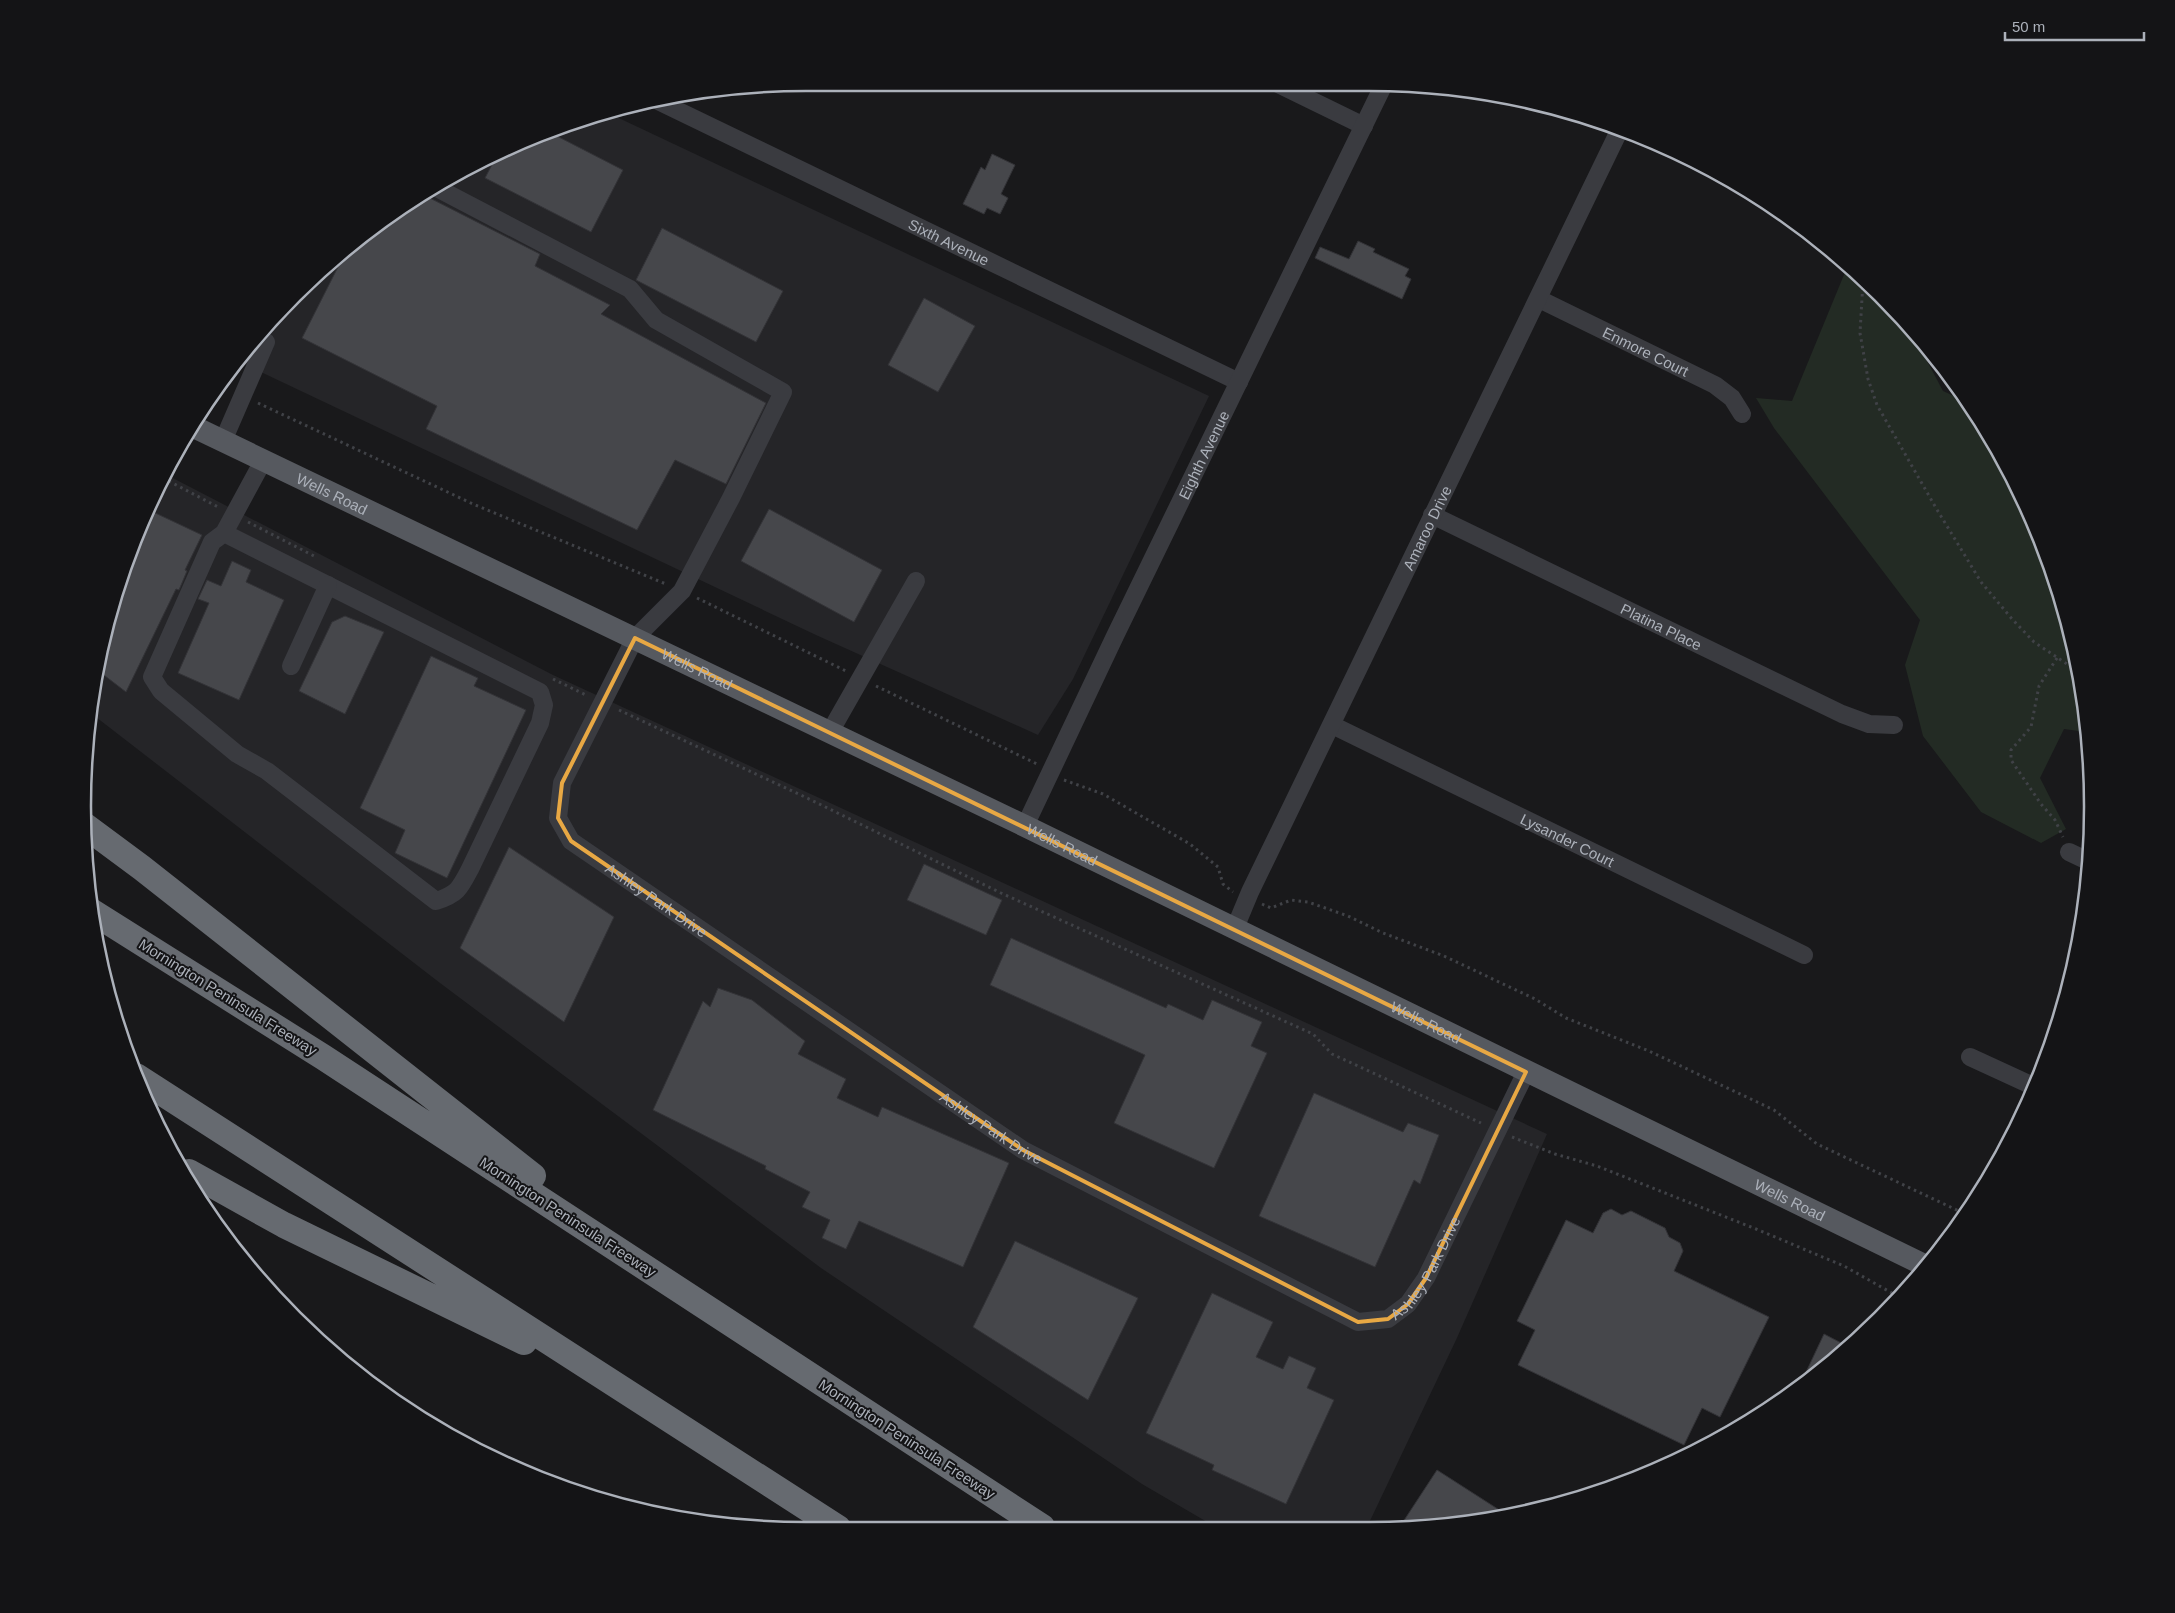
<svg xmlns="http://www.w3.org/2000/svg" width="2175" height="1613" font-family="Arial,sans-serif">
	<rect width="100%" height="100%" fill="#19191b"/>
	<path fill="#252528" d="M606,112L1209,396L1073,679L1038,735L816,635L240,362L262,329L405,204L487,157Z
		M165,474L553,675L1547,1134L1456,1340L1368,1525L1214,1526L1142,1484L821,1268L440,983L92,714L96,666L157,487Z"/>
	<path fill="#232b24" d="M1848,265L1911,331L1943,391L1965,401L2010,474L2009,477L2024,504L2068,619L2086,732L2064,729L2040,778L2066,829L2041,843L1981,812L1923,736L1905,665L1920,620L1774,428L1756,398L1792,401Z"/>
	<path fill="#46474b" stroke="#333337" d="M551,133L623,170L591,232L485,178L498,153Z
		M992,154L1015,165L1001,194L1008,198L1000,214L987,208L984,214L963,204L981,167L985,170Z
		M422,194L540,254L535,266L610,305L601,314L766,403L726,484L675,460L637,530L426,429L437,406L302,338L342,259L405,204Z
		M662,228L783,291L756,342L636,280Z
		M1358,241L1375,249L1373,252L1409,269L1405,276L1411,279L1402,299L1315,258L1320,247L1349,259Z
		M924,298L975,326L938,392L888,365Z
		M769,509L882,570L854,622L741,561Z
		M149,510L202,535L185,570L187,571L179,590L176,589L126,692L96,669V666Z
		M232,561L251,570L246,582L284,600L239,700L178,673L209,603L198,599L207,580L221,586Z
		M345,616L384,632L345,714L299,691L332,622Z
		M431,656L478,678L474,686L526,710L447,878L395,853L405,830L360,808Z
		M509,847L614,917L564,1022L460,948Z
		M924,864L1002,900L986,935L907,900Z
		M1011,938L1166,1008L1168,1004L1203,1020L1212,1000L1262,1022L1251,1046L1267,1053L1214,1168L1114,1123L1145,1055L990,985Z
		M718,988L752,1000L805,1041L798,1054L846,1079L837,1098L878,1117L882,1107L1009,1163L963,1267L859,1221L846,1249L822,1238L830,1220L802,1207L810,1192L765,1169L766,1166L653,1110L703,1001L710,1007Z
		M1314,1093L1403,1132L1408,1123L1439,1135L1420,1184L1414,1180L1375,1267L1259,1216Z
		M1611,1209L1622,1215L1631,1211L1665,1228L1669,1237L1680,1243L1683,1251L1674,1271L1769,1317L1720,1417L1702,1408L1684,1445L1518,1365L1535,1330L1517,1321L1566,1220L1593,1233L1603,1213Z
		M1015,1241L1138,1298L1088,1400L973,1327Z
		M1212,1293L1273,1322L1256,1357L1283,1369L1289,1356L1316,1368L1307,1388L1334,1400L1286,1504L1212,1470L1214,1465L1146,1433Z
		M1824,1334L1847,1346L1809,1381L1799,1387Z
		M1437,1470L1504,1513L1463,1524L1401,1525Z"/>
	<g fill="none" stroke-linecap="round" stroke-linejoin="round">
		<path stroke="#404247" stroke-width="3" stroke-dasharray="2.5 4" stroke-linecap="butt" d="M1863,281L1860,333L1868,379L1877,405L1936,508L1981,582L2012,619L2034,642L2076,670
			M258,403L473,504L666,584
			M163,478L218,507
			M248,522L316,557
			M697,598L846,671
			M2057,658L2039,686L2031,727L2011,750V760L2041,804L2055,820L2063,837
			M553,679L588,696
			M876,686L1037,764
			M619,710L807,798L1001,893L1313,1034L1332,1054L1481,1123
			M1064,780L1103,794L1190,844L1218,867L1223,884L1233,892
			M1262,904L1271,908L1291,900L1308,902L1348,916L1383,933L1444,956L1535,999L1566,1018L1649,1051L1774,1110L1817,1144L1963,1213
			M1512,1137L1555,1154L1597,1166L1756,1229L1844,1266L1899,1297"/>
		<g stroke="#3a3b40" stroke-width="18">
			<path d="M1278,84L1364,126"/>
			<path id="s1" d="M660,102L1239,382"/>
			<path id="s2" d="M435,187L630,289L656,320L783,392L731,498L682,591L635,638L562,783L558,818L571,841L1023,1150L1358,1322L1388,1319L1408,1304L1426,1278L1526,1072"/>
			<path id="s3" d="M1539,299L1715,385L1732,398L1742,414"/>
			<path d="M223,441L266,342L257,338"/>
			<path id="s4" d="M1432,515L1842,714L1869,724L1894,725"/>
			<path d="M224,533L212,542L152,677L161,691L237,754L267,771L436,901C458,894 460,888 470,869L540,723L544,705L540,692L224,533L263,461"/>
			<path d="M291,666L328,585"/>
			<path id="s5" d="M1332,725L1804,955"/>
			<path d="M830,732L916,581"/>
			<path id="s6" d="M1025,826L1115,636L1384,84"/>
			<path d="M2069,852L2088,861"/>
			<path id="s7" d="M1235,928L1250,892L1620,129"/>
			<path d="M1970,1057L2033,1086"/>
		</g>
		<path stroke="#56595f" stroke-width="22" id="s8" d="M196,428L1025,826L1926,1266"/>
		<path stroke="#666a70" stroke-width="26" d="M84,825L142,868L533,1176
			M91,911L323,1057L1042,1527
			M136,1076L838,1528
			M189,1172L284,1225L524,1342"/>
	</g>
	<path fill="none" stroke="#e8a844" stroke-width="4" stroke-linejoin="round" d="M635,638L1526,1072L1426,1278L1408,1304L1388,1319L1358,1322L1023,1150L571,841L558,818L562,783Z"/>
	<g text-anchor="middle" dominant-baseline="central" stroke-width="4" stroke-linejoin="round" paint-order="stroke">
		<g font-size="15" fill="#acb1ba" stroke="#141416">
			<text stroke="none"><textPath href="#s1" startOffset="321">Sixth Avenue</textPath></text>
			<text stroke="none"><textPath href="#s3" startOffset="119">Enmore Court</textPath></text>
			<text stroke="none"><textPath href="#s6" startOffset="412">Eighth Avenue</textPath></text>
			<text stroke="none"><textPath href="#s8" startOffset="151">Wells Road</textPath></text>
			<text stroke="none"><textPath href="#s7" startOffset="444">Amaroo Drive</textPath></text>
			<text stroke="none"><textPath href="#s4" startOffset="255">Platina Place</textPath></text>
			<text stroke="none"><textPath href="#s8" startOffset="556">Wells Road</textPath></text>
			<text stroke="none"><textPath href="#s5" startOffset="262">Lysander Court</textPath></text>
			<text stroke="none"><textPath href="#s8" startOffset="961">Wells Road</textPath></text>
			<text stroke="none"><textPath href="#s2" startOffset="1024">Ashley Park Drive</textPath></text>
			<text transform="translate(228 997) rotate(32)">Mornington Peninsula Freeway</text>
			<text stroke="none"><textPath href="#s8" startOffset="1366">Wells Road</textPath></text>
			<text stroke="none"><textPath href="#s2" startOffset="1429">Ashley Park Drive</textPath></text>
			<text stroke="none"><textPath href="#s8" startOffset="1771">Wells Road</textPath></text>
			<text transform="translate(568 1217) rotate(33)">Mornington Peninsula Freeway</text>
			<text stroke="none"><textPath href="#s2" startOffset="1939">Ashley Park Drive</textPath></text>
			<text transform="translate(907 1439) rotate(33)">Mornington Peninsula Freeway</text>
		</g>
	</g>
	<path d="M0 0H2175V1613H0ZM806 91H1369A715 715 0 0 1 2084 806V807A715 715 0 0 1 1369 1522H806A715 715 0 0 1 91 807V806A715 715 0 0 1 806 91Z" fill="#141416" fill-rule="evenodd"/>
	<path fill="none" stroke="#acb1ba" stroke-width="2.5" d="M806 91H1369A715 715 0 0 1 2084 806V807A715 715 0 0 1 1369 1522H806A715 715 0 0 1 91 807V806A715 715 0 0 1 806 91Z"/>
	<path d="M2005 32v8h139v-8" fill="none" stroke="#acb1ba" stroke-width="2.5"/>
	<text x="2012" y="32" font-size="15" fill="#acb1ba" stroke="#141416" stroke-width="4" paint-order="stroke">50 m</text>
</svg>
